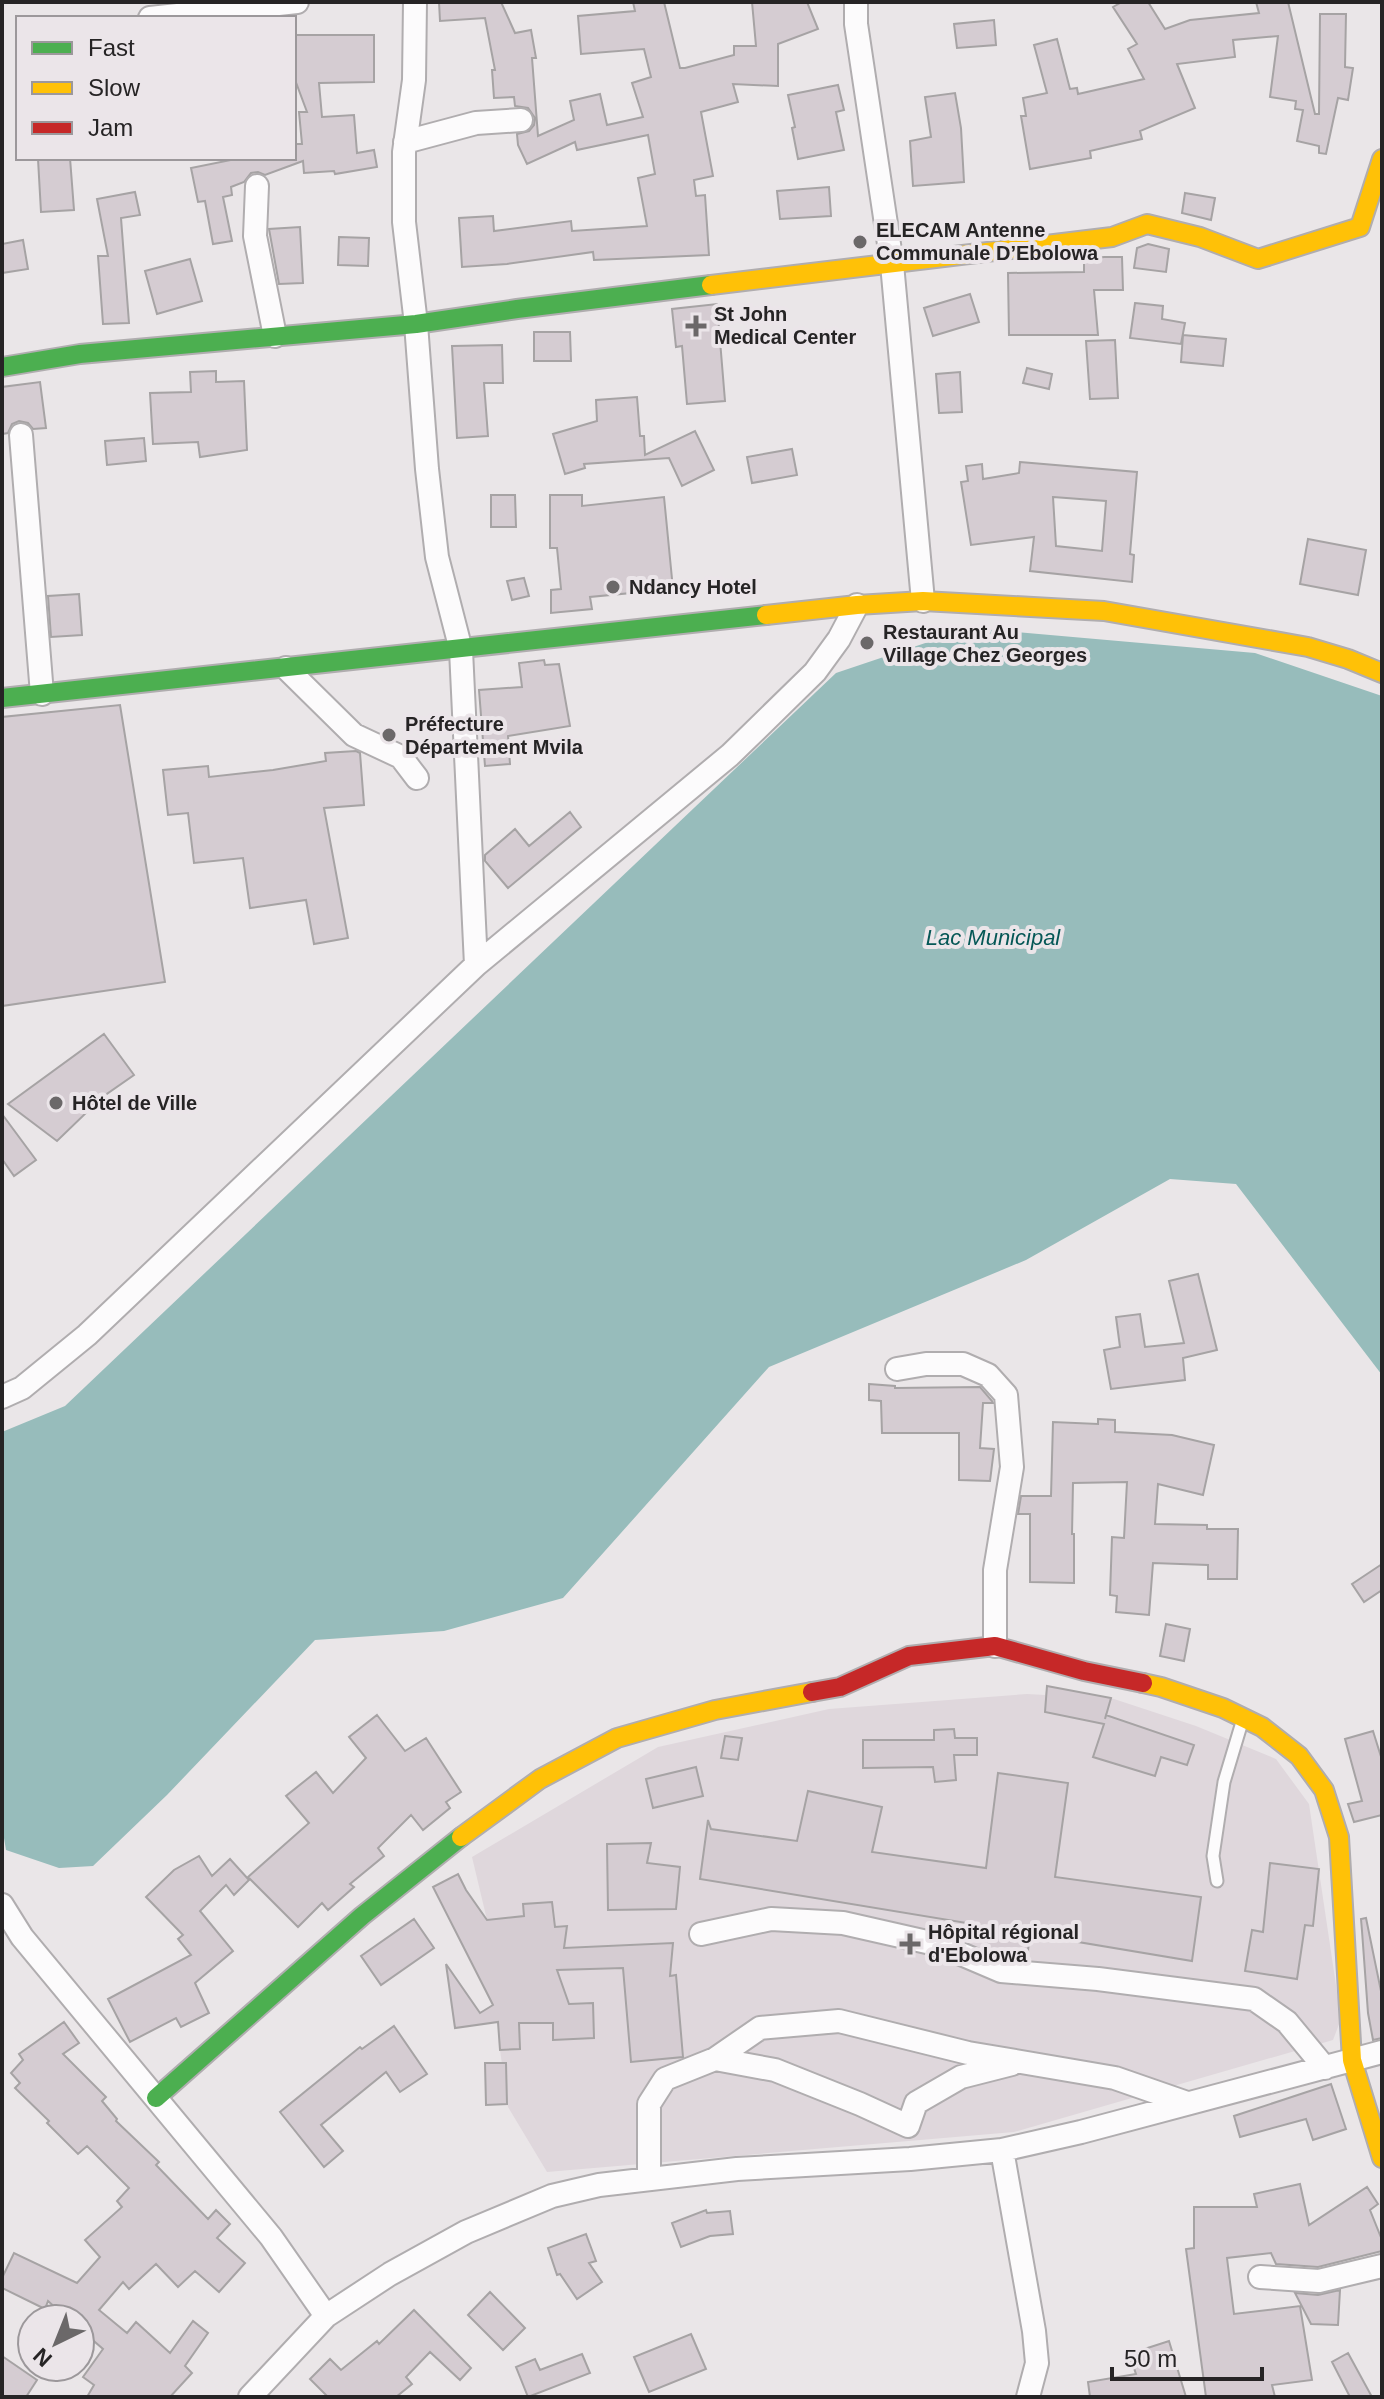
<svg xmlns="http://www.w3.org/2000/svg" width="1384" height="2399" font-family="Helvetica,sans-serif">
	<rect width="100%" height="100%" fill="#eae6e8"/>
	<path fill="#dfd7dc" d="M1047,1686L1111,1698L1196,1726L1276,1759L1309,1804L1341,2019L1333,2040L1014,2132L547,2172L508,2107L500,2050L487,1920L472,1857L658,1747L829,1709L1027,1694L1045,1695Z"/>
	<path fill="#97bcbb" d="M970,628L1255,653L1382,696V1375L1236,1184L1170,1179L1026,1260L769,1367L563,1598L444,1631L315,1640L167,1795L93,1866L59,1868L6,1850L2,1826V1432L65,1406L836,673Z"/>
	<path fill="#d5ccd2" stroke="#a6a3a4" stroke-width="2" fill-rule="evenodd" d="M439,2H501L515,33L531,30L536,58H532L538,136L574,120L570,101L600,94L607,125L643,117L632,83L651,77L644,49L581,54L578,16L635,11L633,2H664L680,68H685L734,55V46H756L752,2H807L818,29L778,44V86L733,84L738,102L701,112L713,176L694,180L696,196L705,195L709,255L594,260L593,252L507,264L462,267L459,218L493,216L494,231L571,221L572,231L647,226L638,178L655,174L648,135L577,150L575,142L527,164L518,145L517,134L529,131L534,125L535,118L528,108L515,106L514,97L494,98L492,70H495L485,18L440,21Z
		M1122,2H1148L1165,29L1190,20L1259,13L1256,2H1288L1315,114H1319L1320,14H1346L1345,67L1353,68L1348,100L1338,98L1326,154L1319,153V146L1297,141L1303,110L1295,109L1296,101L1270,97L1278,36L1233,40L1235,57L1177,64L1195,108L1140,131L1142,139L1090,151L1091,158L1030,169L1021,116H1026L1023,98L1047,93L1034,45L1057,39L1070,89L1077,88L1078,94L1144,79L1128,49L1137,44L1113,7Z
		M994,20L996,45L957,48L954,24Z
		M294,35H374V82L319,83L322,117L354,115L357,153L374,150L377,167L335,174L334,171L304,173L303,161L265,175L258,172L251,173L244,182L231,187L232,195L223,197L232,241L213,244L205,201L198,202L191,168L231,160V158H294V144H302L299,112H307L294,77Z
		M838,85L844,110L836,112L844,150L798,159L792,128L795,127L788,95Z
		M955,93L961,128L964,182L913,186L910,141L931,137L925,97Z
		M70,158L74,210L41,212L38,159Z
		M829,187L831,216L780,219L777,191Z
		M135,192L140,215L121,218L129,323L103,324L98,256H108L97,199Z
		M1185,193L1215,198L1211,220L1182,213Z
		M300,227L303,283L279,284L269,229Z
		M339,237L369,238L368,266L338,265Z
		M23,240L28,269L2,273V244Z
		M1148,244L1169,249L1166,272L1134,268L1137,248Z
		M1104,257H1122L1123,290H1094L1098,335H1009L1008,273L1084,272V260Z
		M190,259L202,301L157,314L145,271Z
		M970,294L979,322L933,336L924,308Z
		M1135,303L1163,306L1162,319L1185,323L1181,344L1130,338Z
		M717,304L725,401L687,404L682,346L676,347L672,309Z
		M534,332H570L571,361H534Z
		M1183,335L1226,339L1223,366L1181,362Z
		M1115,340L1118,398L1090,399L1086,341Z
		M502,345L503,383H484L488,436L457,438L452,346Z
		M1027,368L1052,374L1049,389L1023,383Z
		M216,371V382L244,381L247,450L200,457L198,442L153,444L150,393L191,392L190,372Z
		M960,372L962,412L939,413L936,374Z
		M40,382L46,428L33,429L28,423L19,421L12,424L8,433L2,434V387Z
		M637,397L640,436H644L645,455L695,431L714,470L682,486L669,458L584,464L585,468L565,474L553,434L597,421L596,400Z
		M144,438L146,461L107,465L105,441Z
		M792,449L797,475L752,483L747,457Z
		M1020,462L1137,472L1130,554L1134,555L1132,582L1030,571L1034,537L971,545L961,482L968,481L966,466L982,464L983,479L1019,473ZM1053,497L1106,501L1102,551L1056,546Z
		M491,495H515L516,527H491Z
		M550,495H582V506L664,497L673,589L590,597L592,609L551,613V590L561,589L557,548H550Z
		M1308,539L1366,550L1358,595L1300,584Z
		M524,578L529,596L512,600L507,581Z
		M79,594L82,635L51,637L48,596Z
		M544,660L545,665L559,664L570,726L508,736L510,764L485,766L479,690L522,687L519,663Z
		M120,705L165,982L2,1006V717Z
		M356,751L360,753L364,805L324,808L348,938L314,944L306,900L250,908L243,858L194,863L188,813L168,815L163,770L208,766L209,777L273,770L326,761L325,753Z
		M570,812L581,827L508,888L485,861V855L515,829L529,846Z
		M104,1034L134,1075L104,1096L107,1099L94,1112L90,1109L57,1141L8,1104Z
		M2,1114L36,1160L14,1176L2,1159Z
		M1198,1274L1217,1350L1183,1358L1185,1380L1111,1389L1104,1350L1120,1347L1116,1317L1140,1314L1145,1347L1184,1343L1169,1281Z
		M869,1384L895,1386V1388L980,1387L992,1401L993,1403H983L980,1448L994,1449L990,1481L959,1480V1433H882L881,1401L869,1400Z
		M1098,1419L1115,1420V1432L1172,1435L1214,1445L1203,1495L1158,1484L1155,1524L1207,1525V1529H1238L1237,1579H1208V1565L1153,1563L1149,1615L1116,1612L1117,1596L1110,1595L1112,1537L1124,1538L1127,1482L1073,1483L1072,1534H1074V1583L1030,1582V1514H1018L1021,1496H1051L1053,1422L1098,1424Z
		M1382,1564V1590L1364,1602L1352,1584Z
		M1166,1624L1190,1629L1184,1661L1160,1656Z
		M1047,1686L1111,1698L1105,1719L1106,1715L1194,1745L1187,1765L1161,1757L1155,1776L1093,1757L1104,1724L1045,1712Z
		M377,1715L405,1751L426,1738L461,1792L446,1802L450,1808L423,1830L411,1815L378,1848L384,1856L350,1884L354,1887L328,1910L322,1903L298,1927L248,1877L309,1823L286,1796L316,1772L333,1793L366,1758L349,1737Z
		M954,1729L955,1738H977V1755H954L956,1780L935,1782L933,1767L863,1768V1740H934V1730Z
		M1373,1731L1382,1760V1815L1354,1822L1348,1804L1362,1801L1345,1739Z
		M725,1736L742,1738L738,1760L721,1758Z
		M696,1767L703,1796L653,1808L646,1779Z
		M998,1773L1068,1783L1055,1877L1201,1897L1192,1961L1030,1934L1027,1959L1004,1957L987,1950L991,1927L700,1879L708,1820L711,1829L797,1841L808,1791L882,1807L872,1852L986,1868Z
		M651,1843L647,1863L680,1867L676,1909L608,1910L607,1844Z
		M199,1856L212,1876L230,1859L249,1880L234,1895L226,1885L200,1911L233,1951L195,1983L209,2013L181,2027L176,2018L130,2042L108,1999L191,1955L178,1939L183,1935L146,1897L174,1870Z
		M1270,1863L1319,1869L1313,1926L1305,1925L1297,1979L1245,1971L1252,1930L1263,1932Z
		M458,1874L466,1890L487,1920L524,1916L523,1904L552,1902L555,1927L567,1926L564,1948L673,1943L670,1976L676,1975L683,2057L631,2062L623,1968L557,1970L569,2004L593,2003L594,2038L553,2040V2023H519L520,2049L500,2050L498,2022L455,2028L446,1964L480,2013L493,2005L433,1887Z
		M1366,1918L1382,1996V2038L1373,2040L1368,2013L1362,1931L1361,1919Z
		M414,1919L434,1948L381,1985L361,1956Z
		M64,2022L79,2043L63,2054L106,2097L102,2101L117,2119L116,2121L159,2162L156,2165L208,2219L216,2210L230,2224L217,2238L245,2263L219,2292L195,2271L178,2287L156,2264L129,2289L123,2282L99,2310L127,2333L136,2322L170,2353L193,2321L208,2333L185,2366L192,2373L170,2397H87L94,2385L83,2377L103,2349L80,2329V2319H68L48,2301L45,2309L2,2288V2278L14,2253L77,2283L100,2257L85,2240L122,2207L117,2201L129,2188L87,2146L78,2154L47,2123L49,2121L15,2088L20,2083L11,2073L23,2060L19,2054Z
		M394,2026L427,2074L400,2092L386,2072L321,2125L343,2151L324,2167L280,2112L360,2047L362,2049Z
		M485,2063H506L507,2104L486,2105Z
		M1331,2084L1346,2129L1313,2140L1306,2119L1240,2137L1234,2116Z
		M1300,2184L1309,2225L1367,2187L1378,2204L1370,2210L1382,2240V2251L1318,2267L1276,2264L1271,2253L1227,2258L1234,2314L1300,2306L1312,2380L1272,2385L1275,2397H1206L1186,2249L1194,2248V2207H1257L1254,2194Z
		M706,2210L707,2213L730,2211L733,2234L710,2236L681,2247L672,2223Z
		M586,2234L596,2261L589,2263L602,2282L577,2299L560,2274L557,2275L548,2248Z
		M1340,2290L1338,2325L1311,2324L1295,2293L1318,2295Z
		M490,2292L525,2328L503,2350L468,2315Z
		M414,2310L471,2368L460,2380L430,2352L406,2377L412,2384L396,2397H328L310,2379L330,2359L341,2370L377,2341L379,2344Z
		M691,2334L706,2369L649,2392L634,2357Z
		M1169,2341L1186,2397H1090L1088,2382L1136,2374L1129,2354Z
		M1348,2353L1372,2397H1350L1332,2362Z
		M582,2354L590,2373L528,2397L516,2367L535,2359L540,2370Z
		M2,2356L37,2380L26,2397H2Z"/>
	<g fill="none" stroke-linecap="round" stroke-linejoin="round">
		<defs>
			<path id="lane" d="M1217,1881L1213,1856L1224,1782L1242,1722"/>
			<path id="street" d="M415,2L414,80L404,152V222L416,324L427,469L437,557L461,650L476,965
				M856,2V24L892,264L923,601
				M150,18L297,2
				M405,142L476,123L521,120
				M257,186L255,236L275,336
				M21,435L42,694
				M286,668L354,735L401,757L417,778
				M897,1369L926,1364H963L988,1375L1006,1395L1012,1467L995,1570V1646
				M2,1397L22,1388L87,1335L476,965L730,755L815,672L839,639L857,605
				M2,1905L22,1937L271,2237L326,2316
				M701,1934L771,1919L843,1923L940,1945L1001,1971L1098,1979L1254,1999L1287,2022L1325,2068
				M715,2059L775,2070L860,2104L908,2126L916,2103L961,2077L1012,2064
				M1002,2150L1034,2331L1037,2363L1028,2397
				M649,2179V2104L665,2079L715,2059L760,2028L839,2021L968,2053L1115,2078L1187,2103
				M1260,2277L1319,2281L1382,2266
				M250,2397L326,2316L390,2274L466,2232L552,2196L599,2185L737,2169L910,2159L1002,2150L1081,2132L1382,2052"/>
			<path id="fast" d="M2,367L80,354L416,324L517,309L711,285
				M2,698L766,615
				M156,2098L362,1916L461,1837"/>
			<path id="slow" d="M711,285L1112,237L1147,224L1200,237L1258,259L1360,227L1382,159
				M766,615L857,605L923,601L1104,611L1308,647L1348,659L1382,673
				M1143,1683L1161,1687L1223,1708L1262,1727L1299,1756L1324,1790L1339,1837L1352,2060L1382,2158
				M461,1837L540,1779L617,1738L715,1710L812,1692"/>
			<path id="jam" d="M812,1692L840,1687L909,1656L995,1646L1084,1671L1143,1683"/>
		</defs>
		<use href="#lane" stroke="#b0adaf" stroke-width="15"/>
		<use href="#street" stroke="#b0adaf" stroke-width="26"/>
		<use href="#fast" stroke="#b0adaf" stroke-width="22"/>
		<use href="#slow" stroke="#b0adaf" stroke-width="22"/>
		<use href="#jam" stroke="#b0adaf" stroke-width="22"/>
		<use href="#lane" stroke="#fcfbfc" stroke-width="11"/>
		<use href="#street" stroke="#fcfbfc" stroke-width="22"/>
		<use href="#fast" stroke="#4caf50" stroke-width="18"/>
		<use href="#slow" stroke="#ffc107" stroke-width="18"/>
		<use href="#jam" stroke="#c62828" stroke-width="18"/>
	</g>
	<g fill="#6b6869" stroke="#ebe5e9" stroke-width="3">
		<circle cx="860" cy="242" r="8"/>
		<path d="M692 314h8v8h8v8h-8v8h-8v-8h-8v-8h8z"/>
		<circle cx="613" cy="587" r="8"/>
		<circle cx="867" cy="643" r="8"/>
		<circle cx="389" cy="735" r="8"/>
		<circle cx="56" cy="1103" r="8"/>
		<path d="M906 1932h8v8h8v8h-8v8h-8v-8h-8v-8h8z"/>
	</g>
	<g text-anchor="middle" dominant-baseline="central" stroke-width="8" stroke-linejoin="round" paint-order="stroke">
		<g font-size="20" font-weight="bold" fill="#262425" stroke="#ebe5e9" text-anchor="start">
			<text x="876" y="230">ELECAM Antenne<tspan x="876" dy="23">Communale D’Ebolowa</tspan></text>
			<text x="714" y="314">St John<tspan x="714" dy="23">Medical Center</tspan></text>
			<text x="629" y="587">Ndancy Hotel</text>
			<text x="883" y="632">Restaurant Au<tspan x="883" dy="23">Village Chez Georges</tspan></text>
			<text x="405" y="724">Préfecture<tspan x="405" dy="23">Département Mvila</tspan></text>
			<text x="72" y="1103">Hôtel de Ville</text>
			<text x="928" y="1932">Hôpital régional<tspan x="928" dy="23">d'Ebolowa</tspan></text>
		</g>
		<g font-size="22" font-style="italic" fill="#055756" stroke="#ebe5e9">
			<text x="993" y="937">Lac Municipal</text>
		</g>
	</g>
	<rect width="1384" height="2399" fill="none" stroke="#262425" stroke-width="8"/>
	<rect x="16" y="16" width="280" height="144" fill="#ebe5e9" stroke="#9c989b" stroke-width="2"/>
	<rect x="32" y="42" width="40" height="12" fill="#4caf50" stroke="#9c989b" stroke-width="2"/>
	<text x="88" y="56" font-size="24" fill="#262425">Fast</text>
	<rect x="32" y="82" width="40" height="12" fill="#ffc107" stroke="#9c989b" stroke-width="2"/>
	<text x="88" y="96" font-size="24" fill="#262425">Slow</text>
	<rect x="32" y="122" width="40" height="12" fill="#c62828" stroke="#9c989b" stroke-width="2"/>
	<text x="88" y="136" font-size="24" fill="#262425">Jam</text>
	<g transform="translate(56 2343) rotate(223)"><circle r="38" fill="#ebe5e9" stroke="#9c989b" stroke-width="2"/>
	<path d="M0-6L14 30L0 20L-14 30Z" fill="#6b6869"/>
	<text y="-12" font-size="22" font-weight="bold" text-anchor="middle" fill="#262425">N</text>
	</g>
	<path d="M1112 2367v12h150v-12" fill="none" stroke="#262425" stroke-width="4"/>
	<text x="1124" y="2367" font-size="24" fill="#262425" stroke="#ebe5e9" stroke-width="6" paint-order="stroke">50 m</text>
</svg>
